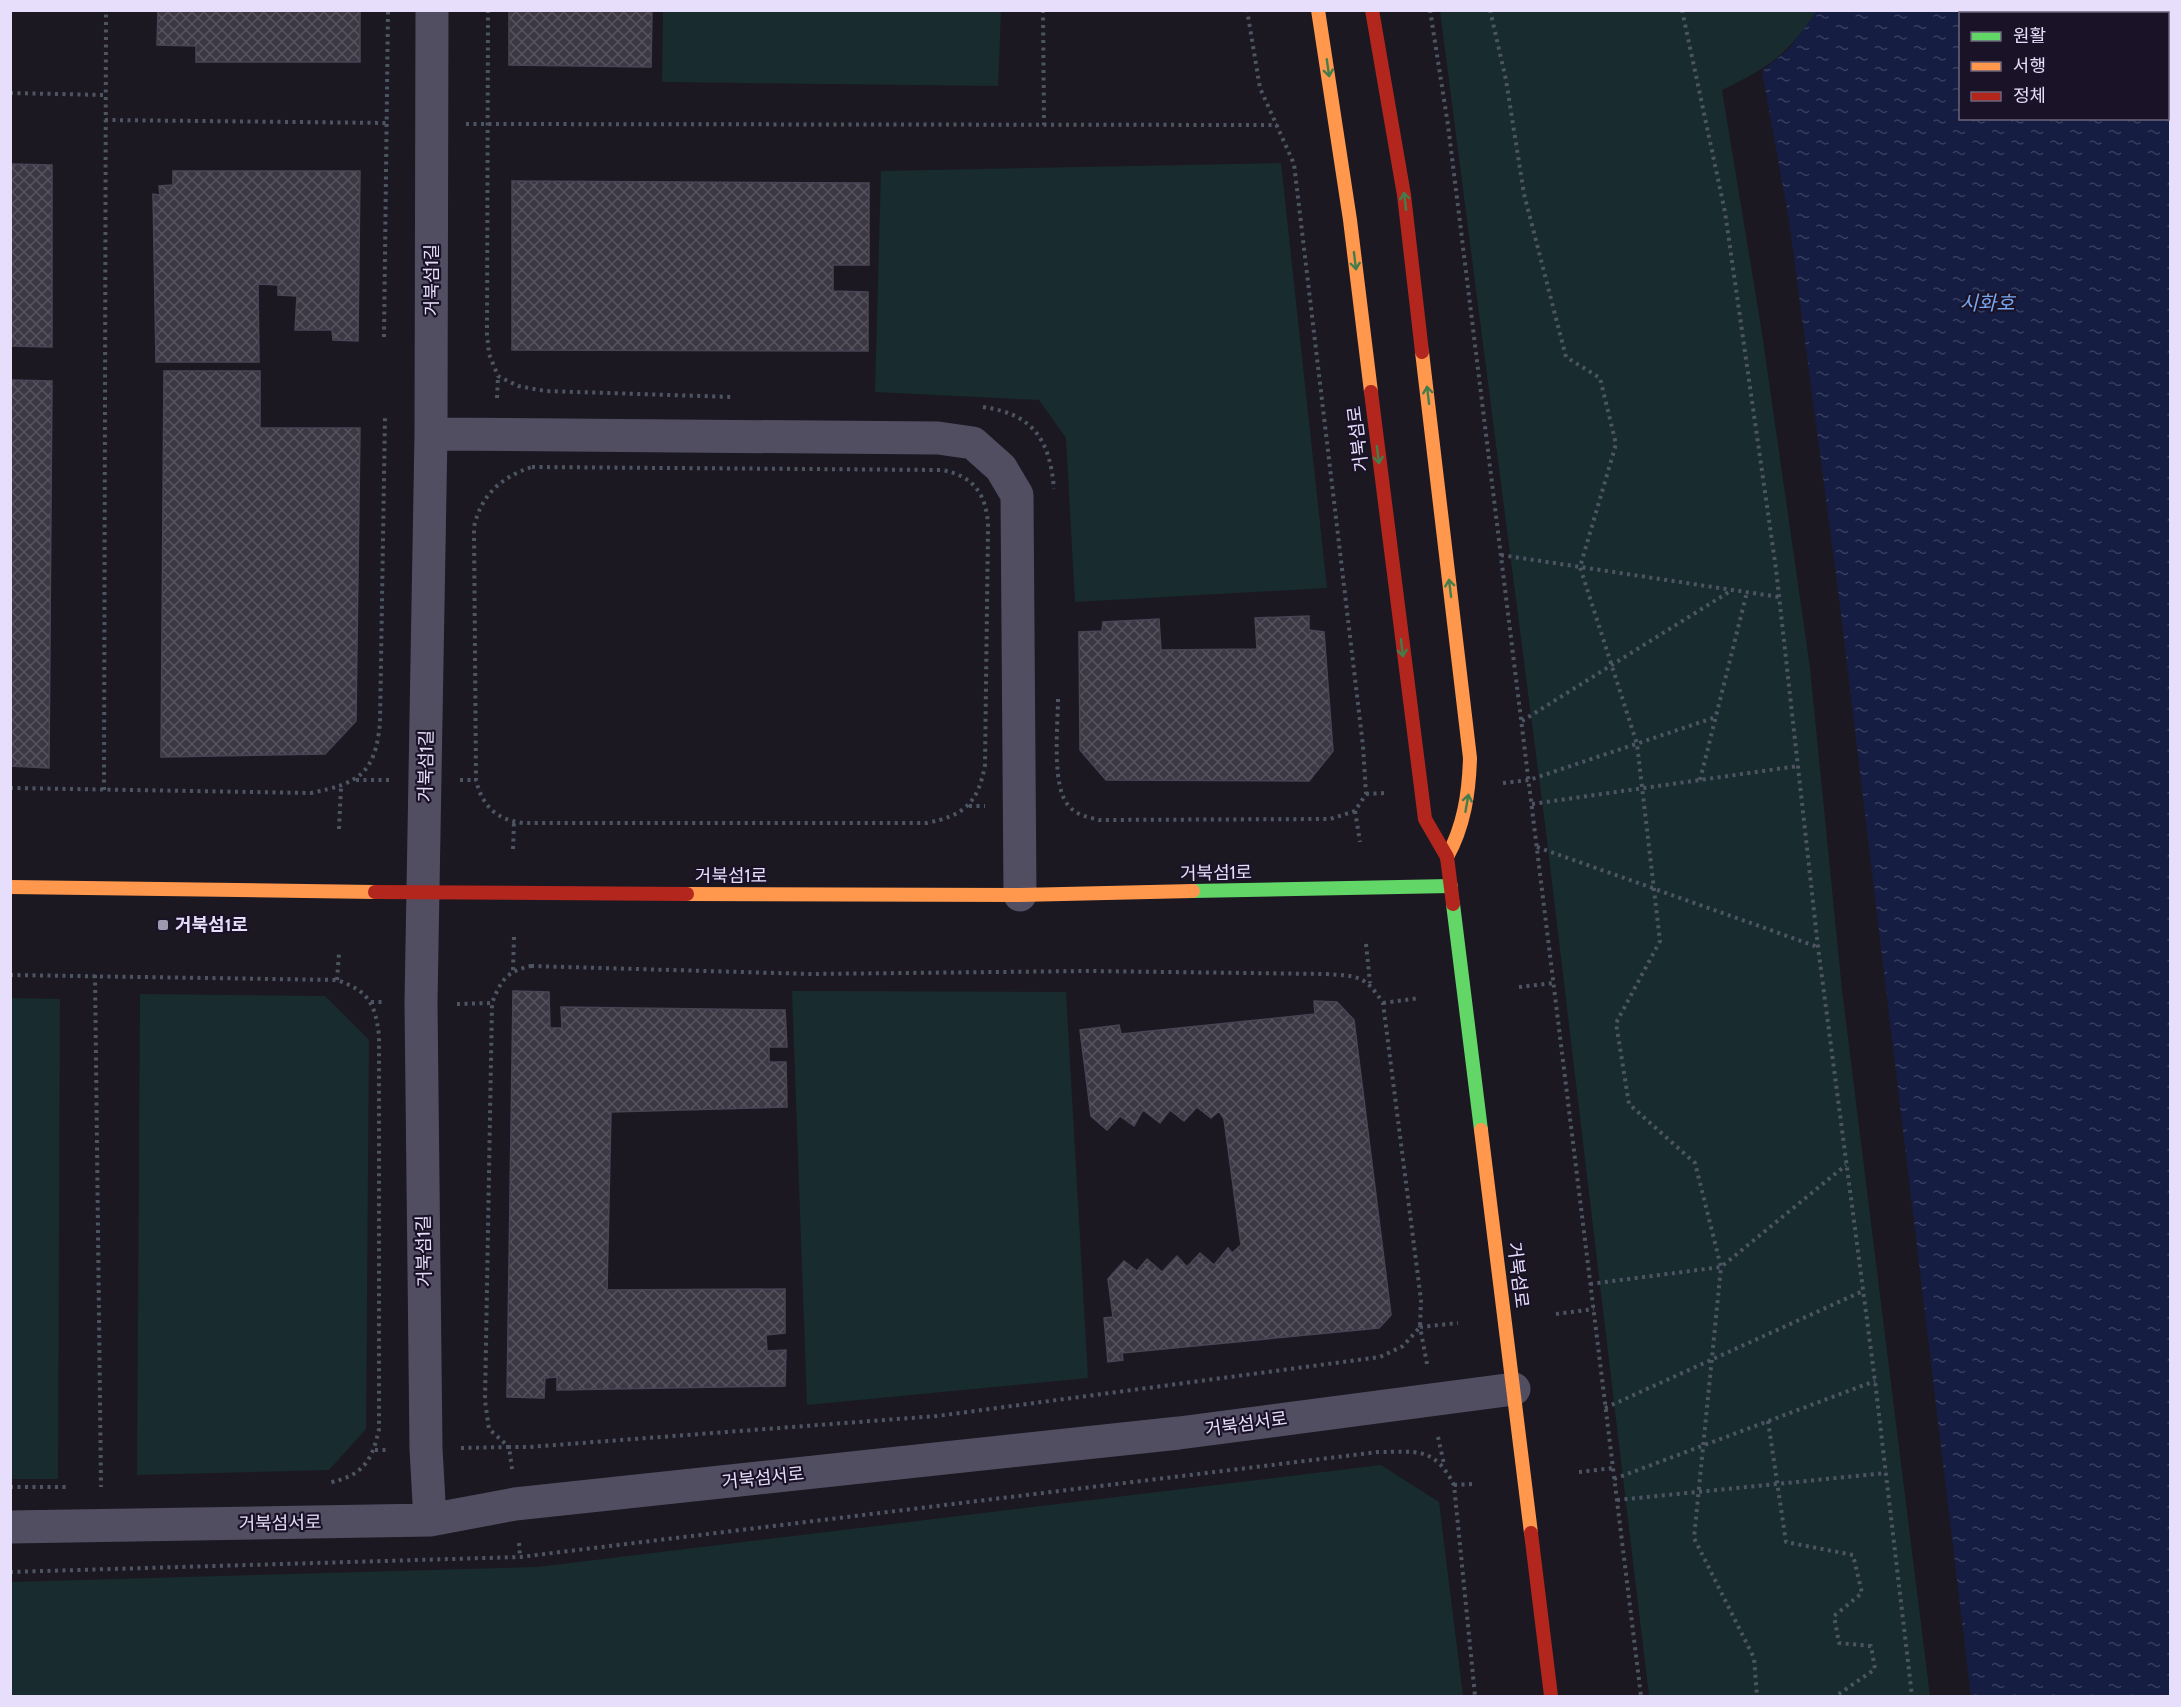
<svg xmlns="http://www.w3.org/2000/svg" width="2181" height="1707" font-family="Cabin,'Noto Sans KR',sans-serif">
	<defs>
		<pattern id="water-ripples" width="26" height="14" patternUnits="userSpaceOnUse" patternTransform="scale(1.5)"><rect width="26" height="14" fill="#151e42"/><path d="M2 4q2-2 4 0t4 0M15 11q2-2 4 0t4 0" fill="none" stroke="#373e5e"/></pattern>
		<pattern id="building-cross-hatch" width="8" height="8" patternUnits="userSpaceOnUse" patternTransform="scale(1.5)"><rect width="8" height="8" fill="#3b3743"/><path d="M0 0l8 8M0 8l8-8" fill="none" stroke="#57545f"/></pattern>
	</defs>
	<rect width="100%" height="100%" fill="#1b1822"/>
	<path fill="#182b2f" d="M663,11H1001L998,86L662,82Z
		M1440,11H1817C1787,55 1769,67 1722,90L1762,333L1810,668L1842,990L1930,1696H1649L1546,832Z
		M1281,163L1327,588L1075,602L1066,438L1039,400L875,392L881,171Z
		M792,991L1066,992L1088,1378L807,1405Z
		M140,994L325,996L369,1040L366,1429L329,1470L137,1475Z
		M11,998L60,999L58,1479H11Z
		M1381,1465L1439,1502L1463,1696H11V1582L537,1567Z"/>
	<path fill="url(#water-ripples)" fill-rule="evenodd" d="M1817,11H2170V1696H1971L1839,597L1789,220L1762,71L1789,49ZM1960,14H2168V118H1960Z"/>
	<path fill="url(#building-cross-hatch)" stroke="#494454" stroke-width="1.5" d="M158,10H360V62H196V46L157,45Z
		M509,10H652L651,67L509,65Z
		M10,164L52,165V347L10,346Z
		M173,171H360L358,341L333,340L332,330H295L297,296L278,295V285L258,284L259,362H156L153,194L160,195L159,186L173,185Z
		M512,181L869,183V265H833V291L868,292V351L512,350Z
		M164,371H260V428H360L356,721L325,754L161,757Z
		M10,380L52,381L49,768L10,766Z
		M1309,616V630L1324,632L1333,751L1309,781L1106,780L1080,750L1079,632L1102,631L1103,622L1159,619L1161,650L1257,649L1255,618Z
		M513,991L549,992L550,1028H562L561,1007L785,1010L787,1047H769V1062H786L787,1107L611,1112L607,1290L785,1289V1333L766,1335L767,1351L786,1350L785,1386L557,1390V1377L545,1378L544,1398L507,1397Z
		M1314,1001L1337,1002L1354,1020L1391,1315L1379,1328L1122,1353L1123,1360L1108,1362L1104,1318L1113,1317L1108,1279L1124,1261L1137,1271L1147,1259L1162,1272L1177,1256L1187,1267L1200,1253L1214,1265L1228,1248L1232,1253L1241,1245L1224,1119L1219,1111L1211,1118L1197,1107L1184,1121L1170,1110L1160,1123L1143,1110L1134,1126L1120,1116L1107,1130L1091,1116L1080,1030L1119,1025L1121,1034L1315,1014Z"/>
	<g fill="none" stroke-linecap="round" stroke-linejoin="round">
		<path stroke="#4d5563" stroke-width="4" stroke-dasharray="3 4.5" stroke-linecap="butt" d="M488,10L487,334L489,354L498,376L518,386L545,391L733,397
			M1043,10L1044,125
			M1430,10L1448,125L1641,1696
			M1490,10L1506,80L1524,194L1566,357L1600,378L1616,444L1580,567L1637,744L1660,941L1616,1023L1629,1104L1695,1163L1721,1267L1694,1538L1754,1658L1757,1696
			M1682,10L1725,212L1776,569L1818,947L1875,1381L1912,1696
			M10,93L105,95
			M105,120L389,123
			M466,124L1277,125
			M384,337L388,10
			M497,398L498,376
			M983,407C1034,414 1050,441 1054,489
			M532,467L942,470C974,476 987,495 988,527L985,765C978,803 965,815 927,823H523C497,820 482,806 476,780L474,527C481,495 501,477 532,467Z
			M1501,555L1779,597
			M1058,699C1058,724 1051,788 1069,806C1076,815 1088,817 1099,820L1330,819L1355,811L1366,794L1363,746L1294,164L1260,88L1247,10
			M1522,721L1732,590
			M356,780H389
			M460,780H476
			M1700,780L1747,592
			M1503,783L1529,780L1716,717
			M10,788L311,793C359,783 375,774 380,723L385,416
			M104,790L106,10
			M1366,794L1385,793
			M1532,804L1798,766
			M969,806H985
			M1355,811L1360,842
			M339,829L341,787
			M1537,847L1818,947
			M513,849L514,822
			M1366,944L1370,983
			M531,966L811,974L1089,971L1325,974C1358,976 1365,975 1383,1003L1421,1300L1420,1327L1403,1346L1380,1357L937,1416L529,1447H509L489,1429L485,1401L492,1003C501,980 507,971 531,966Z
			M513,970L514,937
			M10,975L337,980C369,991 375,1004 379,1035V1429C372,1462 362,1476 328,1483
			M95,975L101,1487
			M337,980L339,953
			M1519,987L1554,983
			M371,1002H386
			M1383,1003L1420,998
			M457,1004L492,1003
			M1590,1284L1721,1267L1846,1165
			M1556,1314L1594,1309
			M1427,1364L1420,1327L1458,1323
			M1605,1408L1863,1291
			M1768,1421L1786,1542L1853,1555L1862,1593L1834,1616L1839,1643L1871,1646L1875,1669L1836,1696
			M1438,1437L1444,1464
			M461,1448L509,1447L512,1469
			M375,1450H388
			M1579,1472L1613,1468
			M1614,1479L1875,1381
			M1454,1485L1473,1484
			M10,1487H69
			M1617,1500L1886,1473
			M519,1543L520,1557
			M10,1572L520,1557L1378,1452C1417,1452 1434,1446 1454,1485L1475,1696"/>
		<path stroke="#524e62" stroke-width="33" d="M431,434L938,438L973,443L1001,468L1017,495L1020,895
			M430,1520L426,1449L421,1003L431,434L432,10
			M10,1527L430,1520L515,1504L1179,1433L1514,1389"/>
		<path stroke="#63d668" stroke-width="14" d="M1193,891L1451,886
			M1453,904L1481,1130"/>
		<path stroke="#ff974d" stroke-width="14" d="M1318,10L1350,220L1371,392
			M1422,352L1470,758C1469,793 1464,826 1447,857
			M10,887L375,892
			M687,894L1020,895L1193,891
			M1481,1130L1531,1533"/>
		<path stroke="#b3261e" stroke-width="14" d="M1372,10L1404,195L1422,352
			M1371,392L1425,819L1447,857L1453,904
			M375,892L687,894
			M1531,1533L1551,1696"/>
	</g>
	<defs><path id="oneway-shaft" d="M-6 0H5M1.5-3L5.5 0L1.5 3" fill="none" stroke-width="1.6" stroke-linecap="round" stroke-linejoin="round" transform="scale(1.5)"/></defs>
	<g stroke="#427e4b">
		<use href="#oneway-shaft" transform="translate(1328 68) rotate(82)"/>
		<use href="#oneway-shaft" transform="translate(1405 201) rotate(-97)"/>
		<use href="#oneway-shaft" transform="translate(1355 261) rotate(83)"/>
		<use href="#oneway-shaft" transform="translate(1428 395) rotate(-97)"/>
		<use href="#oneway-shaft" transform="translate(1378 455) rotate(83)"/>
		<use href="#oneway-shaft" transform="translate(1450 588) rotate(-97)"/>
		<use href="#oneway-shaft" transform="translate(1402 648) rotate(83)"/>
		<use href="#oneway-shaft" transform="translate(1467 803) rotate(-80)"/>
	</g>
	<rect fill="#9f99af" stroke="#1a1327" stroke-width="2" x="157" y="919" width="12" height="12" rx="3"/>
	<g text-anchor="middle" dominant-baseline="central" stroke-width="4.5" stroke-linejoin="round" paint-order="stroke">
		<g font-size="18" fill="#e6defb" stroke="#1a1327">
			<text transform="translate(432 280) rotate(-90)">거북섬1길</text>
			<text transform="translate(1358 439) rotate(-97)">거북섬로</text>
			<text transform="translate(426 766) rotate(-89)">거북섬1길</text>
			<text transform="translate(1216 873) rotate(-1)">거북섬1로</text>
			<text x="731" y="876">거북섬1로</text>
			<text transform="translate(424 1251) rotate(-91)">거북섬1길</text>
			<text transform="translate(1518 1275) rotate(83)">거북섬로</text>
			<text transform="translate(1246 1424) rotate(-8)">거북섬서로</text>
			<text transform="translate(763 1478) rotate(-6)">거북섬서로</text>
			<text transform="translate(280 1523) rotate(-1)">거북섬서로</text>
		</g>
		<g font-size="18" font-weight="bold" fill="#e6defb" stroke="#1a1327" text-anchor="start">
			<text x="175" y="925">거북섬1로</text>
		</g>
		<g font-size="20" font-style="italic" fill="#78a6ef" stroke="#1a1327">
			<text x="1987" y="303">시화호</text>
		</g>
	</g>
	<rect width="2181" height="1707" fill="none" stroke="#e6defb" stroke-width="24"/>
	<rect x="1959" y="12" width="210" height="108" fill="#1a1327" stroke="#6c647c" stroke-width="1.5"/>
	<rect x="1971" y="32" width="30" height="9" fill="#63d668" stroke="#6c647c" stroke-width="1.5"/>
	<text x="2013" y="42" font-size="18" fill="#e6defb">원활</text>
	<rect x="1971" y="62" width="30" height="9" fill="#ff974d" stroke="#6c647c" stroke-width="1.5"/>
	<text x="2013" y="72" font-size="18" fill="#e6defb">서행</text>
	<rect x="1971" y="92" width="30" height="9" fill="#b3261e" stroke="#6c647c" stroke-width="1.5"/>
	<text x="2013" y="102" font-size="18" fill="#e6defb">정체</text>
</svg>
